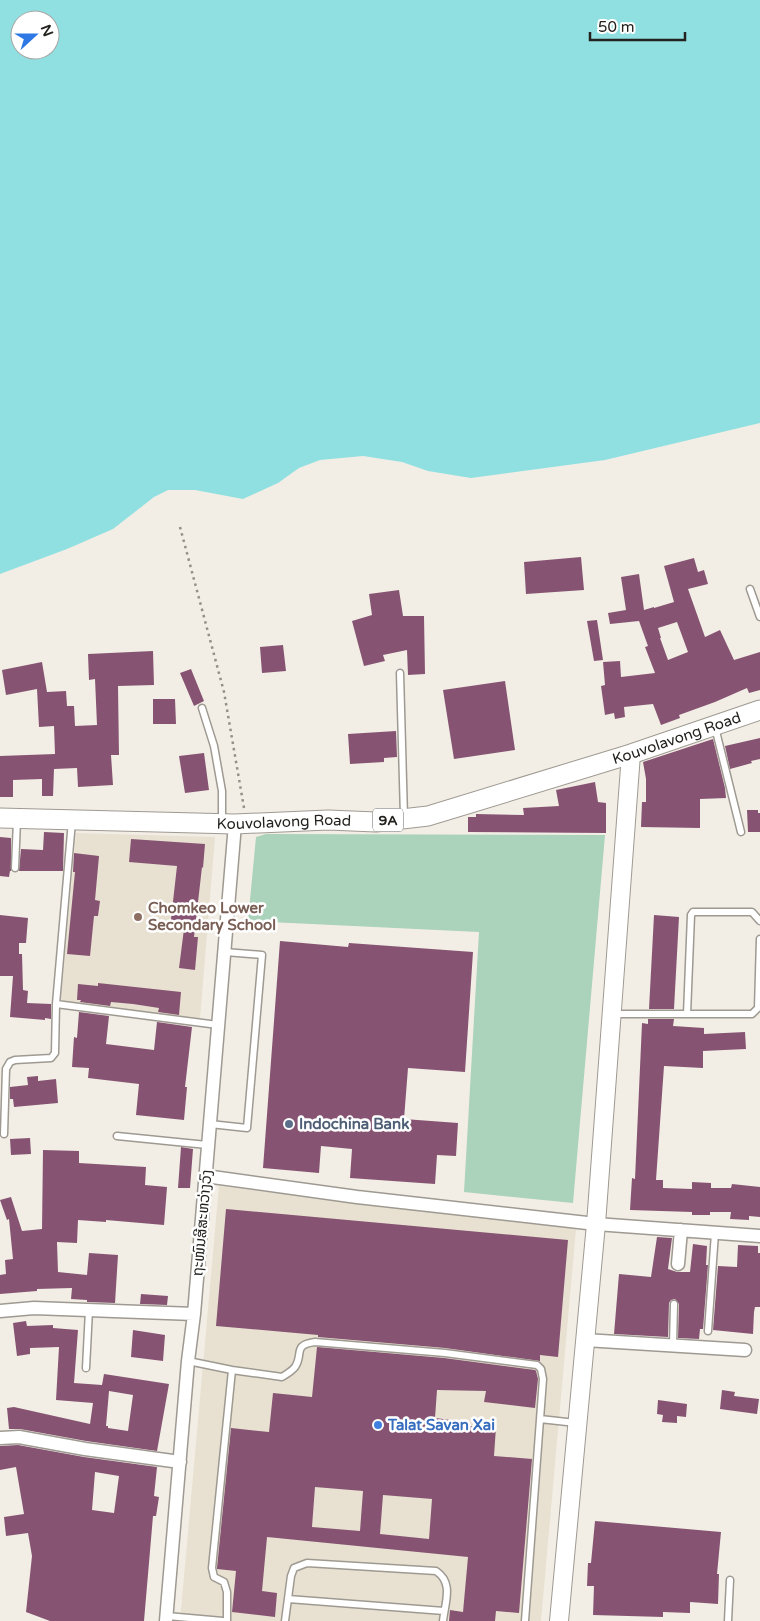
<svg xmlns="http://www.w3.org/2000/svg" width="760" height="1621" font-family="'Varela Round','Noto Sans Lao',sans-serif">
	<rect width="100%" height="100%" fill="#f2eee5"/>
	<path fill="#e8e1d1" d="M76,833L215,837L200,1019L64,1001L61,999Z
		M219,1186L576,1229L541,1621H180Z"/>
	<path fill="#abd2ba" d="M266,834L605,835L573,1203L464,1192L479,932L248,921L256,837Z"/>
	<path fill="#90e0e2" fill-rule="evenodd" d="M0,0H760V423L605,460L471,478L428,471L402,462L363,456L320,460L299,468L278,483L243,499L195,490H168L154,497L113,529L67,549L0,574ZM20,20H50V50H20Z"/>
	<path fill="#865472" fill-rule="evenodd" d="M581,557L584,590L526,594L524,562Z
		M694,558L698,572L704,570L708,584L688,589L705,637L720,630L734,660L760,652V690L749,693L747,688L715,702L679,715L680,718L661,725L653,704L624,707L625,717L615,719L614,713L605,715L601,686L605,685L603,662L620,661L621,677L655,673L645,647L648,646L639,621L610,624L608,613L626,610L621,577L639,574L644,610L654,607V608L674,602L664,566ZM677,622L688,652L668,660L660,638H661L658,628Z
		M399,590L403,616H424L425,674L408,675L407,650L383,655L385,661L364,666L352,621L372,615L369,594Z
		M597,620L603,660L594,661L587,621Z
		M283,645L286,671L262,673L260,647Z
		M153,651L154,685L118,686L119,755H111L113,785L78,787L77,768L54,769L53,796H42V779L13,780V797H0V756L55,754L54,726L39,727L37,689L6,695L2,670L42,662L47,692L66,691L67,706H74L75,726L97,725L95,679L89,680L88,654Z
		M191,669L204,701L194,706L180,673Z
		M505,681L515,750L454,759L443,690Z
		M153,699H175L176,724H153Z
		M396,731L397,757L384,758V762L350,764L348,734Z
		M760,738V759L751,761L752,763L730,769L725,746Z
		M713,739L725,788L726,798L700,799V828L641,827L642,802H646V779L643,762Z
		M204,753L209,790L185,793L179,756Z
		M595,782L598,802L606,803V833L468,832V817H476V814L524,815L523,808L559,806L556,790Z
		M747,810H758V813H760V832H748Z
		M44,832L64,833L63,871H19L21,849L43,850Z
		M0,837L11,838V871H10L9,877L0,876Z
		M131,839L205,844L203,868L202,867L194,937H198L195,970L179,968L184,929L170,928L177,866L129,862Z
		M74,853L99,856L95,900L100,901L98,916H94L90,956L67,954L75,872H73Z
		M0,915L28,918L26,943H19V954H22L23,990L28,991L27,1003L51,1004V1019L45,1018V1020L10,1017L13,976H0Z
		M654,915L679,917L674,1009H649Z
		M280,941L348,947L349,943L473,952L465,1072L408,1068L404,1119L458,1123L456,1156L437,1155L435,1184L350,1178L352,1149L321,1146L319,1173L263,1168Z
		M98,983L181,992L179,1015L158,1012L159,1008L133,1004L111,1002L110,1006L80,1002L81,1000H77L78,984L98,986Z
		M79,1012L109,1016L106,1044L154,1050L157,1022L192,1027L185,1087H187L184,1120L136,1115L139,1084L88,1078L89,1068L72,1067L74,1037L77,1038Z
		M648,1019H674L673,1026L704,1028V1034L745,1032L746,1049L703,1051V1068L664,1066L656,1180H663V1188L692,1189V1182L711,1183V1188H731L732,1184L760,1187V1217L749,1216V1220L730,1219L731,1212H710V1215H692V1212L630,1210L632,1178L635,1179L642,1023L648,1024Z
		M38,1076V1081L56,1079L58,1103L14,1107L13,1099H10V1087L28,1085L27,1077Z
		M30,1138L31,1154L11,1155L10,1139Z
		M181,1147L193,1149L190,1188H178Z
		M43,1150L79,1151V1163L146,1167L145,1185L167,1187L164,1225L106,1220V1222L78,1220L77,1243L57,1242L58,1272L87,1275L89,1253L118,1255L115,1303L87,1302V1300L71,1299L72,1288L37,1289V1291L0,1294V1275L6,1274L5,1260L13,1259L9,1219L7,1220L0,1200L11,1197L22,1231L42,1229Z
		M226,1209L568,1240L558,1357L540,1355V1361L445,1348L318,1337V1335L216,1326Z
		M657,1237L672,1238L668,1269L677,1272H690L693,1244L707,1246L706,1265H708L703,1329H700L699,1339L678,1338L679,1304L675,1299L671,1300L669,1303L668,1337L614,1334L619,1274L651,1277Z
		M738,1245L758,1246V1253H760V1307H755L754,1312L753,1334L713,1330L718,1266L737,1267Z
		M141,1294L168,1296L167,1305L140,1304Z
		M26,1321L27,1326L53,1325V1328L78,1330L74,1383L102,1385L104,1374L169,1384L157,1451L86,1441L20,1429H9L7,1408L14,1407L90,1424L93,1403L56,1400L59,1347L30,1348V1354L17,1356L13,1323ZM109,1391L133,1395L128,1431L108,1428V1426H106Z
		M133,1330L165,1335L163,1361L131,1357Z
		M317,1347L444,1358L535,1370L536,1371L538,1379L535,1408L484,1402L486,1391L437,1390L435,1418L466,1422V1426L496,1427L494,1456L532,1459L519,1613L496,1611L495,1621H449L450,1610L463,1612L468,1557L267,1537L262,1591L277,1593L275,1617L232,1612L236,1571L217,1569V1568L231,1428L269,1432L273,1393L312,1397ZM315,1487L363,1491L360,1531L312,1527ZM383,1495L432,1499L429,1539L380,1534Z
		M722,1390L735,1392L734,1396L759,1399L757,1414L720,1409Z
		M658,1400L687,1404L686,1417L677,1416V1423L662,1422L663,1415L657,1414Z
		M18,1445L84,1457L157,1467L154,1496L159,1497L156,1516H153L144,1621H50L26,1612L32,1556L28,1533L6,1536L4,1517L24,1514L16,1467L0,1470V1446ZM95,1472L119,1476L114,1513L92,1510Z
		M595,1521L721,1532L717,1574H719L718,1604L690,1602V1613L663,1612V1617L593,1615L594,1586H587L588,1563H591Z"/>
	<g fill="none" stroke-linecap="round" stroke-linejoin="round">
		<defs>
			<path id="lane" d="M750,589L760,617
				M400,673L404,817
				M202,708L214,746L222,791V821
				M715,727L741,832
				M15,868L17,820
				M56,1004L218,1025
				M613,1014H752L758,1008L760,939
				M687,1014L691,915L693,912H752L760,921
				M210,1124L247,1128L262,955L225,952
				M4,1134L6,1069L10,1062L15,1060L51,1058L55,1053L56,1004L72,821
				M117,1136L207,1145
				M708,1331L715,1233
				M673,1345L674,1304
				M188,1361L232,1370L282,1377C287,1374 292,1371 295,1367C304,1354 292,1345 315,1342L445,1353L537,1365L541,1369L543,1379L525,1621
				M86,1368L89,1310
				M540,1419L576,1423
				M288,1599L444,1611
				M167,1616L223,1621
				M227,1621V1592L224,1582L214,1577L212,1568L232,1370
				M285,1621L291,1576L294,1568L307,1563L436,1571C454,1583 445,1602 443,1621
				M728,1621L730,1580"/>
			<path id="street" d="M205,1176L357,1197L596,1224L760,1236
				M678,1264L681,1230
				M0,1311L34,1308L194,1314
				M585,1340L745,1350
				M0,1438L19,1437L85,1449L180,1462
				M166,1621L188,1361L194,1314L235,824"/>
			<path id="secondary" d="M559,1621L596,1224L631,754"/>
			<g id="primary">
				<path id="s1" d="M0,818L235,824L328,820L376,822L428,816L631,754L760,710"/>
			</g>
		</defs>
		<use href="#lane" stroke="#9e9a92" stroke-width="9"/>
		<use href="#street" stroke="#9e9a92" stroke-width="15"/>
		<use href="#secondary" stroke="#9e9a92" stroke-width="20"/>
		<use href="#primary" stroke="#9e9a92" stroke-width="21"/>
		<path stroke="#92908a" stroke-width="2.5" stroke-dasharray="2.5 4" stroke-linecap="butt" d="M180,527L224,692L244,808"/>
		<use href="#lane" stroke="#fff" stroke-width="6"/>
		<use href="#street" stroke="#fff" stroke-width="12"/>
		<use href="#secondary" stroke="#fff" stroke-width="18"/>
		<use href="#primary" stroke="#fff" stroke-width="19"/>
	</g>
	<circle fill="#8d6e63" stroke="#fff" stroke-width="2" cx="138" cy="917" r="5"/>
	<circle fill="#5c6f8a" stroke="#fff" stroke-width="2" cx="289" cy="1124" r="5"/>
	<circle fill="#3f7fe0" stroke="#fff" stroke-width="2" cx="378" cy="1425" r="5"/>
	<g text-anchor="middle" dominant-baseline="central" stroke-width="5" stroke-linejoin="round" paint-order="stroke">
		<rect fill="#fff" stroke="#656462" stroke-width="1" x="373" y="808.5" width="30" height="23" rx="4"/>
		<g font-size="14" font-weight="bold" fill="#23221f">
			<text x="388" y="820">9A</text>
		</g>
		<g font-size="15" fill="#23221f" stroke="#fff">
			<text stroke="none"><textPath href="#s1" startOffset="689">Kouvolavong Road</textPath></text>
			<text stroke="none"><textPath href="#s1" startOffset="284">Kouvolavong Road</textPath></text>
			<text transform="translate(202 1223) rotate(-85)">ຖະໜົນສີສະຫວ່າງວົງ</text>
		</g>
		<g font-size="15" font-weight="bold" fill="#785e54" stroke="#fff" text-anchor="start">
			<text x="148" y="908">Chomkeo Lower<tspan x="148" dy="17">Secondary School</tspan></text>
		</g>
		<g font-size="15" font-weight="bold" fill="#4e5e75" stroke="#fff" text-anchor="start">
			<text x="299" y="1124">Indochina Bank</text>
		</g>
		<g font-size="15" font-weight="bold" fill="#366cbe" stroke="#fff" text-anchor="start">
			<text x="388" y="1425">Talat Savan Xai</text>
		</g>
	</g>
	<g transform="translate(35 35) rotate(69)"><circle r="24" fill="#ffffff" stroke="#a7a7a5"/>
	<path d="M0-4L9 19L0 12L-9 19Z" fill="#2d78e4"/>
	<text y="-8" font-size="14" font-weight="bold" text-anchor="middle" fill="#23221f">N</text>
	</g>
	<path d="M590 32v8h95v-8" fill="none" stroke="#23221f" stroke-width="2.5"/>
	<text x="598" y="32" font-size="15" fill="#23221f" stroke="#ffffff" stroke-width="4" paint-order="stroke">50 m</text>
</svg>
